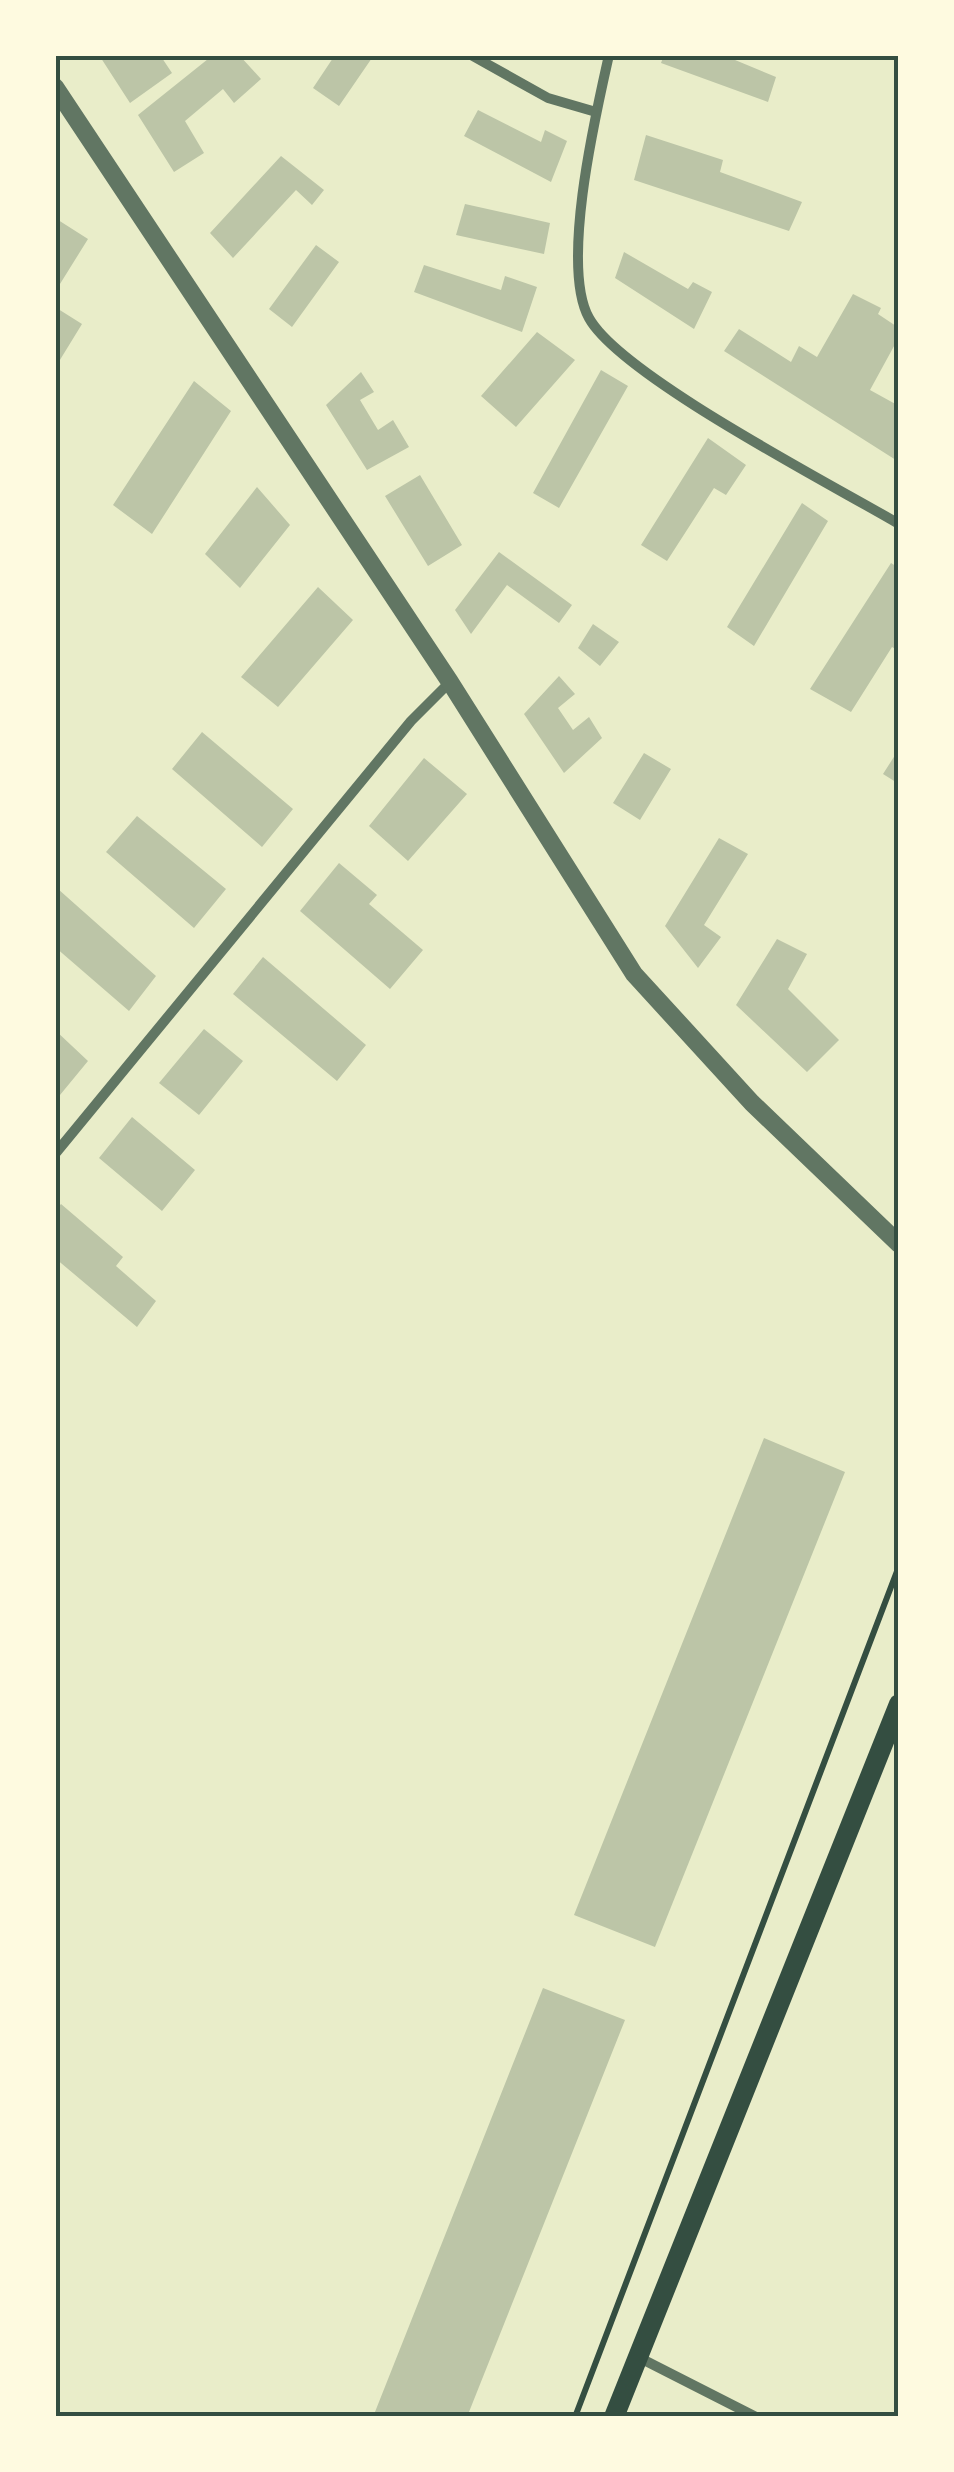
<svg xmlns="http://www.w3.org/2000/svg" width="954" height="2472" font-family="'DM Sans',sans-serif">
	<rect width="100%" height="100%" fill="#e9edc9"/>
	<path fill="#bcc5a7" d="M99,55H160L172,73L130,103Z
		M213,55H239L261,79L234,103L223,89L185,121L204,153L174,172L138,115Z
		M335,55H374L339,106L313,88Z
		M664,55H723L776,77L768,102L661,63Z
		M478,110L541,142L545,130L567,141L551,182L464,136Z
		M646,135L723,160L720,172L802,202L789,231L634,180Z
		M281,156L324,190L312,205L296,190L233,258L210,233Z
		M465,204L550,223L544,254L456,235Z
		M55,218L88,239L55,292Z
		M316,245L339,262L292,327L269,309Z
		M624,252L688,289L693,282L712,292L694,329L615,278Z
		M424,265L501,290L505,276L537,287L522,332L414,292Z
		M853,294L881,308L878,314L899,328V337L870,390L899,406V462L724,351L739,329L791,362L799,346L817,357Z
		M55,307L82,324L55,368Z
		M537,332L575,360L516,427L481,396Z
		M601,370L628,386L559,508L533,493Z
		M361,372L374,392L360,400L378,430L393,420L409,447L367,470L326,405Z
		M194,381L231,411L152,534L113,505Z
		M708,438L746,465L726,495L714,488L667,561L641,545Z
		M420,475L462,545L428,566L385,496Z
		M257,487L290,525L240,588L205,554Z
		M802,503L828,521L754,646L727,627Z
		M499,552L572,605L559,623L507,585L471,634L455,610Z
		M891,563L899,568V651L892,647L851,712L810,689Z
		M318,587L353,620L278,707L241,677Z
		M593,624L619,642L600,666L578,648Z
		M559,676L575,694L558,708L573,730L589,717L602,738L564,773L524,714Z
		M202,732L293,809L262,847L172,769Z
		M899,749V784L883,774Z
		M644,753L671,769L640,820L613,803Z
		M424,758L467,794L408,861L369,826Z
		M137,816L226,889L194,928L106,852Z
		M719,838L748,854L704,925L721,937L698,968L665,926Z
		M339,863L377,895L369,904L423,950L390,989L300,911Z
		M58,889L156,976L129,1011L55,947Z
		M777,939L807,954L788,989L839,1040L807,1072L736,1005Z
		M263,957L366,1045L337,1081L233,994Z
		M204,1029L243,1061L199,1115L159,1083Z
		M55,1030L88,1061L60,1095L55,1090Z
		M132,1117L195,1170L162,1211L99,1158Z
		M61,1204L123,1257L116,1266L156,1301L137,1327L55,1258V1211Z
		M764,1438L845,1472L655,1947L574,1915Z
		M543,1988L625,2020L467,2417H373Z"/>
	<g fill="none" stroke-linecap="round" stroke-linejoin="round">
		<path stroke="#344e41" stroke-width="6" d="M575,2417L899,1566"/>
		<path stroke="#617663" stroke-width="10" d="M471,55L548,98L596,112
			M609,55C596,113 560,266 589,318C621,376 833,485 899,524
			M55,1154L411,721L450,682
			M638,2357L756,2417"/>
		<path stroke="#617663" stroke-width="18" d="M55,87L450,682L634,974L752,1103L899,1244"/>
		<path stroke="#344e41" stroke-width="20" d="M614,2417L899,1704"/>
	</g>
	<rect width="954" height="2472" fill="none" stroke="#fefae0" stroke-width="115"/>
	<rect x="58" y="58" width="838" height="2356" fill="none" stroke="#344e41" stroke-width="4"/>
</svg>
